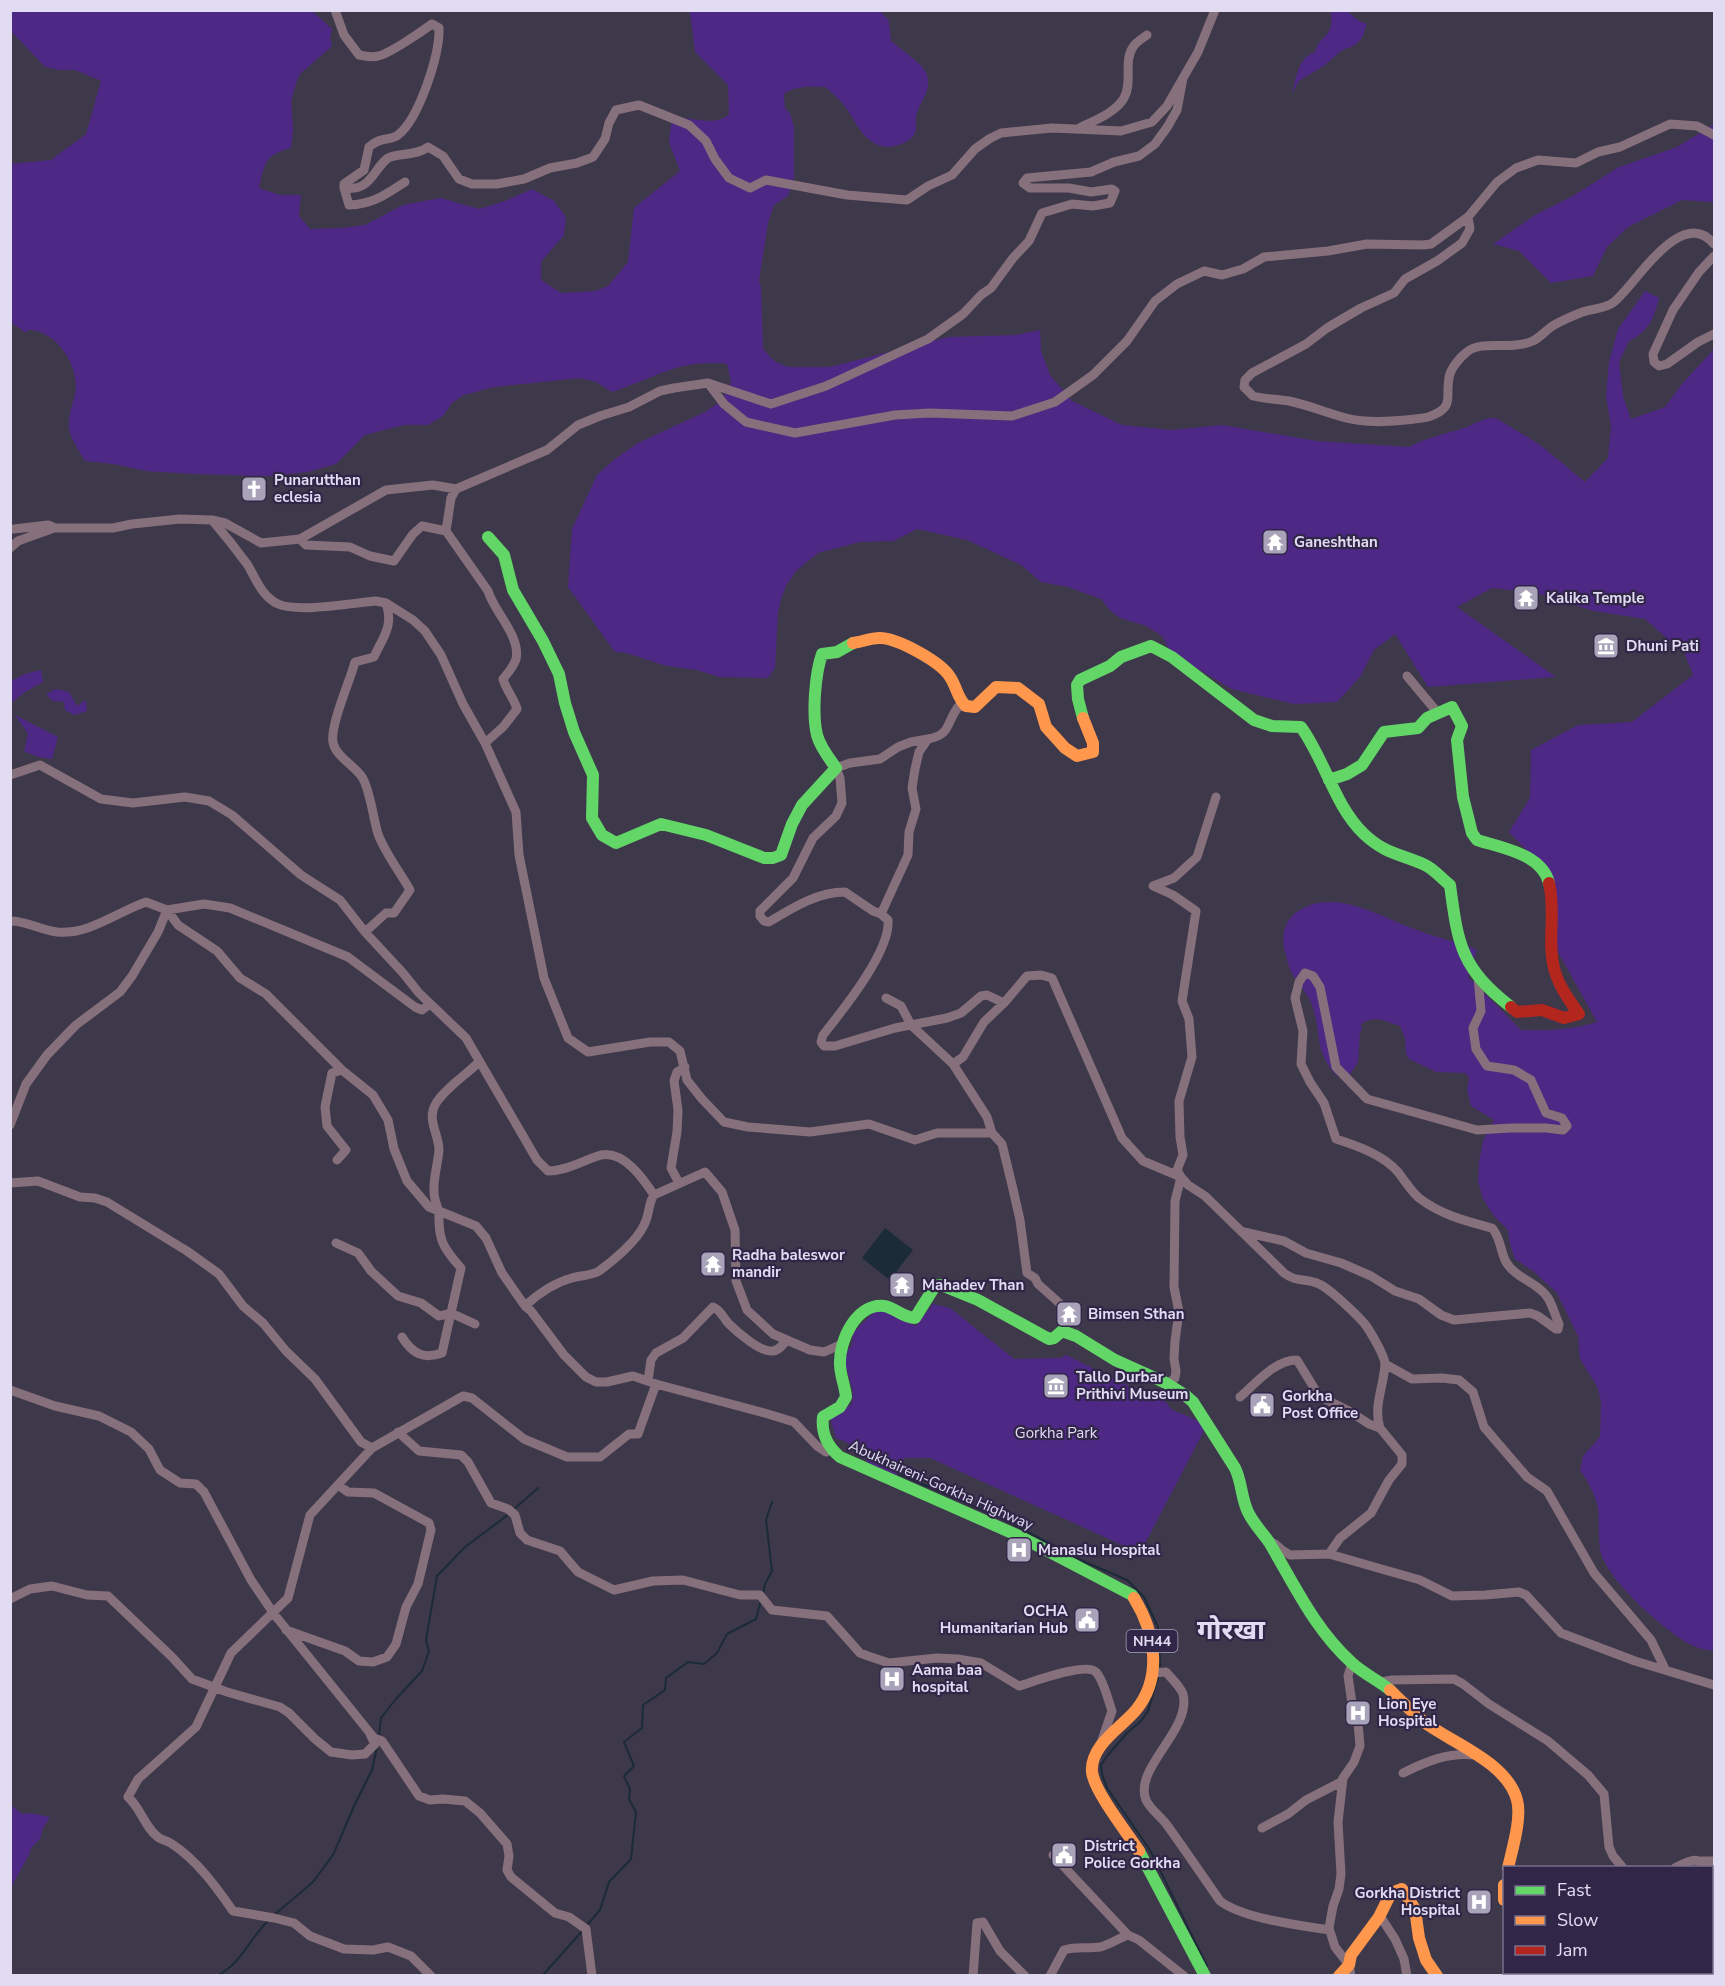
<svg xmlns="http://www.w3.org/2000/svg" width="1725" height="1986" font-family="'Nunito Sans','Noto Sans Devanagari',sans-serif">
	<rect width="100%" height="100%" fill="#3e384b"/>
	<path fill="#4e2885" d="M11,11H312L332,29L330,39L332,44L331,47L300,74L297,80L291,101L293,129L291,148C264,155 265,163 259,188L280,195H301L299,216L310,229L343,228L365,225L403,205L441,198L479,209L505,201L532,189L554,201L566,217L564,235L541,262V280L561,293L595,291L608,286L628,262L634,208L680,171L669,142L671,124C674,123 677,120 680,119C695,116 715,128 729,114L728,85L695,52L690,12L687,11H880L889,21L891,41C900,49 925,65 927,75C931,90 923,98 918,110C914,117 918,126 915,133C910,144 889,150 878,145C859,137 855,117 842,103C837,97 831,92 825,87C811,87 796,85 784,94L785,108L790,113L794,127V178L788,196L774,205L768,223L759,280L761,288L763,349L774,361L788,367H830L948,337L1016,335L1040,330L1041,351L1050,375L1072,401L1122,425L1170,430L1222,425L1317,441L1409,447C1426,438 1445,434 1464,428C1475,424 1484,417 1496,418L1539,444L1585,482L1608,458L1611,426L1606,396L1609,362L1618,329L1645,291L1659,298C1654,319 1648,332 1629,341L1619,362L1623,396L1631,419L1665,407L1682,384L1714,349V1651C1704,1650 1693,1647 1684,1641C1657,1623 1617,1588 1603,1559C1597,1547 1600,1522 1598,1508C1595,1494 1588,1482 1580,1470L1583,1456L1600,1437L1601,1401L1597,1386L1580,1359L1578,1336L1557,1293L1533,1271L1515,1259L1510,1244L1508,1230L1493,1215L1483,1199L1478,1182L1479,1162L1483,1141L1494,1120L1471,1106L1467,1091L1469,1077L1465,1073L1436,1072L1409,1059L1406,1054L1405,1038L1400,1026C1385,1021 1375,1014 1361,1024L1362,1028L1360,1033L1358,1062L1349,1076H1337C1312,1050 1323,1029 1310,1000C1305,991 1298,983 1292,974C1289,968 1287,959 1285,952C1281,937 1284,921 1297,912C1333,886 1381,917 1417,930C1436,938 1458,941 1477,950L1468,977L1521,1030C1547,1031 1572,1030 1597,1022L1553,943V878L1509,832L1530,798L1531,750L1578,725L1632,722L1693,675L1685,654L1645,619L1594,611L1536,593L1492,588L1457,607L1556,677L1428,687L1395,634L1374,650L1360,677L1337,702L1294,704L1232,689L1171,653L1162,636L1146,626L1120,618L1110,610L1101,599L1068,587L1041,582L1021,565L967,540L917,529L894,541L860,542L818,553L796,571L786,586L781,599L778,612L775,668L768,678L719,677L697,670L667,666L626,653L615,652L568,587L572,529L597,475L615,459L638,443L705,412L721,401L731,382L727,364C680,358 655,378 612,392L596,382L581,378L494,387L464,395L452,403L443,416L428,425H404L365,435L336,464L308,472L270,476L194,474L146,471L114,464L85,461C80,452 70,438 69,428C68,416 72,406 75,395C81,368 57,330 28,330L26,333L11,322L10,164L51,160L86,134L101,81L75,70H59L45,67L11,31Z
		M1331,11H1347L1359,21L1367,24L1362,38L1355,45L1341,51L1325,65L1299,81L1292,94C1296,79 1298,57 1315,52C1321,32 1334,40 1331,11Z
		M1713,125L1714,126V204L1712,202L1682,200L1628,227L1607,247L1593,276L1551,283L1519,251L1493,244L1535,215L1571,197L1619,167L1677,147Z
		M41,670L43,682L25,692L11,703V681L25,674Z
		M56,689L69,692L77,706L86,700L87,711L74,715L65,710L64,702L53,701L46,694Z
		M15,715L58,737L52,759L38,757L24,751L28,734Z
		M933,1304L950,1308L1014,1359L1061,1358L1066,1355L1141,1392L1143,1390L1165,1401L1171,1409L1207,1425L1140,1553L930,1458H905L896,1475L866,1462L869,1452L836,1438L830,1417L852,1404L853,1391L845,1363V1354L852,1345L853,1333L873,1313L882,1309L916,1326Z
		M11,1805L22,1814L30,1813L50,1817L43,1828L40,1839L31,1848L29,1855L11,1887Z"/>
	<path fill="#1b2b37" d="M885,1228L913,1250L890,1280L862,1258Z"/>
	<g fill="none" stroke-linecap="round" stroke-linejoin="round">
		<path stroke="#1b2b37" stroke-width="2" d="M899,1474L1005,1520L1085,1562L1127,1580L1144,1597L1158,1627L1160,1666
			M513,1510L538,1488
			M763,1595L765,1584L772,1571L766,1520L772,1502
			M1159,1674L1148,1711L1141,1721L1127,1733L1107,1756L1101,1765L1102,1774L1107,1788L1150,1850L1207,1966
			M379,1736L381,1718L395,1700L422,1671L429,1651L426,1640L437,1576L465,1547L509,1514
			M274,1915L313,1882L333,1855L355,1804L372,1770L377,1747
			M587,1925L600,1910L609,1882L631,1859L636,1812L629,1799L630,1789L624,1776L634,1766L624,1742L642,1728L643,1705L665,1690L666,1678L688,1662L704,1664L717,1653L727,1634L756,1619L761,1600
			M217,1976C244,1961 248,1940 268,1921
			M542,1976L584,1929"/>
		<path stroke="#86707b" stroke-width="9" d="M335,10L344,35L359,55C365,56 373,58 378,56C389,54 421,32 432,24L439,28C440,54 419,119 398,135C391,141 381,136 369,147L364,170L344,184V188C371,192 373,169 388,158C396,153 417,156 428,147L443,156L459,179L472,184H497L524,179L550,168L577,163L593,157L605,139L609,123L616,110L639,105L689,125L706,141L715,159L729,178L750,188L766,180L847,195L907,200L928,186L952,175L975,149L989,139L1001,133L1052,128L1121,131L1152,122L1167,106L1183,78
			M1081,127C1096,120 1116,112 1124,98C1133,83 1123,62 1133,47C1136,42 1143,38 1147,35
			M344,188L349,205C373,204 385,195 405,182
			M1468,217L1470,229L1462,243L1437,261L1405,279L1394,293L1361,308L1327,328L1306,344L1252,373L1245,380L1244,387L1253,396C1265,399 1277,399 1289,401C1308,405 1327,413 1346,418C1366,423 1385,422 1405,420C1412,419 1421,419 1428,417C1456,408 1445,397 1449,378C1450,369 1460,357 1467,352C1478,342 1501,347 1516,345C1536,343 1537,338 1551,327C1560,321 1570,317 1580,313C1591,308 1604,310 1614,302C1637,283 1681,205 1714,244
			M1714,256L1699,272L1673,310L1653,354L1654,362L1659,366L1667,364L1698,342L1714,334
			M708,383L771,404L826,386L928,339L963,314L981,295L991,288L1013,258L1029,241L1042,213L1072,204L1093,206L1110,203L1115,191L1112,189L1091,192L1069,188H1030L1023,183L1027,178L1091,172L1114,162L1139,156L1155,144L1168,126L1177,110L1183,78L1198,52L1215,10
			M456,489L451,498L446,531L488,591C494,612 521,636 516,659C514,666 508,673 503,679C506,690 514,698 517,709L503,727L485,743
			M212,520C224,534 236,549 247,564C256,578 261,596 278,604C298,613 353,603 376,601L386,603L413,620L425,631L441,655L463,704L485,743L516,812L519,855L544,978L568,1038L588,1052L650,1042H669L680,1051L687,1080L702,1099L724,1122L748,1127L810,1132L869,1124L915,1140L937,1133H992L1002,1144L1012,1185L1020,1220L1027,1273L1035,1278L1038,1284L1066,1309V1318L1062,1331
			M14,529L48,525L53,527
			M300,539L306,545L350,547L370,556L394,561L413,534L422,526L446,531
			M10,548L18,541L54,528H113L132,524L180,519L212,520L225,523L261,543L300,539L386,490L433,485L456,489L547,450L578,425L600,416L629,407L660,391L674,388L708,383L724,404L746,422L795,433L895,415L930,413L1012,416L1055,402L1093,375L1127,341L1155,301L1177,284L1204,271L1222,275L1243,269L1264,257L1328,251L1367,244L1423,245L1431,244L1468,217L1497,182L1516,168L1538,160L1576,163L1598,152L1620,147L1670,124L1697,126L1714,135
			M1407,676L1437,712
			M928,739L911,742L898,747L880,759L850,763L836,768L840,778L842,803L836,816L813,838L793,878L760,911V916L764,921L769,922C792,908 817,892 845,892L873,911L881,914L888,920C891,951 842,1011 823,1035L821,1042L824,1046H835L895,1028L947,1018L961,1013L981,996L987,995L1004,1003L984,1022L963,1057L953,1064
			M10,775L40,765L101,799L133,803L185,797L209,801L232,815L301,875L340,900L365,932L403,973L419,993L466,1038L537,1160L548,1171C570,1170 581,1161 601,1155C624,1150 644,1180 654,1195L705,1172L722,1192L735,1230L736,1281L747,1310L773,1334L810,1350L824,1352L842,1344
			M167,910L178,925L217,951L240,978L266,994L342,1070L373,1095L388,1120L394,1149L407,1181L429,1207L476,1226L486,1238L502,1273L525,1306L531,1311L564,1355L586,1377L596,1382H607L633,1376L656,1384L768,1414L794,1422L817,1446L826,1452L832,1449
			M881,914L908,855L909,832L916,809L912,788L915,769L919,752L928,739C951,735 946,723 958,707L966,706
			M10,921C27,921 40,930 57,932C89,935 117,912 146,902L167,910L204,904L230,908L348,957L415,1007L422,1010L430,1004
			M365,932L386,913H394L410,890C400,872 385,853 378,834C373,818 370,789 362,777C354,765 335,756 333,742C330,725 350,681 355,662L374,657C383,637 394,626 386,603
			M886,998L901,1006L911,1025L953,1064L987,1117L992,1133
			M1004,1003L1027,976L1041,975L1052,978L1122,1138L1143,1161L1181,1177L1188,1185L1205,1196L1284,1273C1297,1283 1306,1278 1319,1284C1329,1288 1356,1314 1364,1323C1369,1329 1385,1356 1385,1364C1384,1386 1373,1406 1380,1428
			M10,1125L26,1084L47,1055L76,1025L120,992L132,976L158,932L167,910
			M337,1160L346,1150L327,1126L325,1107L332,1073L342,1070
			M10,1183L38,1181L80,1197L95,1198L107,1202L187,1251L219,1274L243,1306L263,1323L286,1351L315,1379L361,1442L372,1448
			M679,1183L671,1168L677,1132L678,1110L674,1081L677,1072L685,1067
			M438,1210C437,1204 434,1199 434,1192C433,1178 438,1164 439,1150C439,1135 427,1120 435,1105C443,1090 467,1074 479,1062
			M1244,1232L1284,1241L1306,1253L1341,1263L1371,1276L1395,1291L1419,1299L1441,1315L1454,1320L1530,1313L1538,1316L1556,1329H1558L1559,1324C1555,1316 1553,1306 1548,1298C1538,1282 1516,1279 1506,1262C1500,1251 1501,1238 1492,1228C1466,1221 1441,1215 1419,1198C1411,1191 1405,1181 1398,1172C1383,1155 1358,1146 1336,1139L1324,1103L1310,1082L1301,1064L1303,1031L1295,998L1299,982L1305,973L1313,976L1320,987L1336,1067L1367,1099L1477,1130L1511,1128H1546L1563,1130L1567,1126L1562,1118L1546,1113L1531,1080L1514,1070L1487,1066L1476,1049L1473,1028L1481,1011L1478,977
			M336,1243L358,1253L371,1271L398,1296L421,1303L439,1316L451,1313L475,1324
			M525,1306C539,1293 553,1283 572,1278C581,1275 591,1276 599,1271C613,1261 637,1241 644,1225C650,1214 648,1203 654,1195
			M402,1337C412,1353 423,1360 442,1353L461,1268C443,1248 438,1240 439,1212
			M1385,1364L1412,1379L1442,1378L1459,1380L1473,1392L1484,1427L1527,1477L1547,1491L1594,1573L1651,1640L1665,1669
			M648,1381L651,1360L656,1353L683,1338L713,1307C721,1310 723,1318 729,1324C737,1332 760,1352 772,1351C779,1351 783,1344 787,1340
			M1168,1384L1175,1378L1176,1371L1174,1359L1175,1341L1179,1312L1174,1287L1175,1201L1181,1177L1177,1170L1183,1155L1180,1137L1179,1101L1192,1057L1189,1019L1182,1001L1196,911L1173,895L1153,886L1174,878L1197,857L1216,797
			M10,1390L55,1406L99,1416L131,1432L149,1449L160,1470L180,1483L196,1484L204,1492L251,1580L274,1614L374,1738L382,1741L419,1796L430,1800L443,1799L465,1801L480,1813L507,1844L509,1856L507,1870L511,1877L555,1913L569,1917L586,1929L592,1976
			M1240,1397C1256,1383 1275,1360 1297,1360L1319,1396L1349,1411L1369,1424L1380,1428L1402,1455V1464L1389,1480L1371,1513L1340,1538L1329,1554
			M398,1432L419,1451L461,1455L468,1462L491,1503L508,1509L515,1515L520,1533L527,1540L560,1551L578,1572L614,1590L653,1581L683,1580L740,1595H760L772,1610L827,1616L860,1653L868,1656L889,1663L937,1658L958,1659L981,1663L1019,1686C1033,1682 1085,1662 1096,1672C1104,1681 1108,1700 1112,1711L1101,1743
			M1269,1541L1275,1544L1282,1550L1290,1555L1329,1554L1420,1580L1452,1596L1485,1595L1519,1592L1526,1595L1561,1633L1635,1661L1714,1685
			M10,1599L30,1589L52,1586L87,1595L108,1596L172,1657L192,1679L227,1692L280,1707L289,1713L315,1739L331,1752L352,1755L365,1754L375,1744L370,1734
			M286,1630L345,1651L359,1661L373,1662L387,1657L396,1644L406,1607L418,1584L431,1530L429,1523L374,1493L348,1492L338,1485
			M1152,1673L1166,1672C1172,1679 1180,1686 1183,1694C1192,1730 1133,1768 1146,1800C1150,1809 1161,1817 1167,1825C1185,1850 1202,1875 1220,1901C1244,1919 1299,1925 1329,1930
			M1381,1682L1392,1680L1454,1679L1463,1684L1489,1704L1548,1741L1588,1775L1604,1794L1609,1847L1613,1856L1623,1868
			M1403,1773C1427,1761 1449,1752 1475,1755
			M1262,1828L1288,1814L1306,1800L1341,1782L1343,1778
			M1053,1855L1128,1935
			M1702,1861H1714
			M1675,1868C1688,1861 1697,1855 1707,1868
			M1712,1895L1714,1917
			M1380,1916L1395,1939L1404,1959L1407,1976
			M1680,1972V1976
			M431,1976L411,1956L388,1947L373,1950L344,1949L310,1936L294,1923L274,1918L233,1911C216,1887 197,1860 172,1844C168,1841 163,1840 159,1838C144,1827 141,1808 128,1797L138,1779L196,1727L231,1653L288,1598L310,1515L372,1448L463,1396L472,1398L524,1439L567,1457H600L629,1434H638L656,1384
			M973,1976L977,1923L983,1922L1000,1951L1025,1976
			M1050,1976L1064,1950C1076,1946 1087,1949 1100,1947C1109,1945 1119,1938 1128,1935L1139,1940L1184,1976
			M1351,1976L1349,1965L1335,1947L1329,1928L1333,1906L1339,1889L1341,1874L1338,1822L1343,1778L1354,1762L1360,1746L1358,1723L1353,1710L1348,1676L1352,1663"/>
		<path stroke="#63d668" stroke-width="12" d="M488,537L504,555L513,590L543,641L559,674L565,703L574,732L593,775L592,818L602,835L616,843L661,824L706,835L764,858H773L781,855L792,824L802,805L836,768C829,758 820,747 817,735C812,714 815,674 822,654L837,652L853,643
			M1083,718L1078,699L1077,685L1080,680L1110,666L1121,657L1151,646L1172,657L1254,720L1272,726L1301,727C1325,760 1334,805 1364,834C1385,854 1401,854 1425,865C1434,869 1442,879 1450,885C1458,945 1461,968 1511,1007
			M1329,780L1347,774L1362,765L1384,732L1418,728L1427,718L1452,707L1462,726L1457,740L1463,797L1472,833L1477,840C1502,848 1542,854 1549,883
			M1062,1331L1076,1336L1115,1360L1166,1383L1185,1395L1193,1402L1235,1468C1242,1482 1241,1498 1248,1512C1253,1523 1262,1532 1269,1542C1294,1584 1315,1630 1352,1663C1364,1674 1378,1680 1390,1690
			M1062,1331L1054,1338L1049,1339L978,1300L941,1285L935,1286L915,1318C903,1318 896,1308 884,1306C856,1303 839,1341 840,1364C840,1375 845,1386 846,1397L840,1407L823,1417C821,1433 828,1447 840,1457L1019,1536L1132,1595L1134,1598
			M1139,1851L1205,1976
			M1558,1972L1561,1976
			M1533,1976L1544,1972"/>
		<path stroke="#ff974d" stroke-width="12" d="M853,643C862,642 873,637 881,638C899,639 941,662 950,677C957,687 957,698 966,706L975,707L996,687L1018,688L1039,704L1046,727L1065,748L1077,756L1093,752V743L1083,718
			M1134,1598C1155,1632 1163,1677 1136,1710C1121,1728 1090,1745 1092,1772C1094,1791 1128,1834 1139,1851
			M1390,1690C1401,1701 1412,1712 1424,1722C1452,1743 1507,1762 1517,1800C1522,1818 1512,1850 1508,1868
			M1504,1885V1900
			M1339,1976L1349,1965L1351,1955L1379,1917L1391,1893L1402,1889L1415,1909L1419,1938L1426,1960L1437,1976"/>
		<path stroke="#b3261e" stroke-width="12" d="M1511,1007L1517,1012L1542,1010L1564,1018L1579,1014C1569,1000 1558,985 1554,968C1547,941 1556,911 1549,883"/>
	</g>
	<defs>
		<symbol id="church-square" viewBox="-11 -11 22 22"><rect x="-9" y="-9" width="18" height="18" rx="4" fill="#a8a3b8" stroke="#312648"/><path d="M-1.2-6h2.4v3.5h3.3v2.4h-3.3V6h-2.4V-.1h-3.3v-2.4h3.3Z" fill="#fff"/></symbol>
		<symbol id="temple-square" viewBox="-11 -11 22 22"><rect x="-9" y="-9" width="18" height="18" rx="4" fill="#a8a3b8" stroke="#312648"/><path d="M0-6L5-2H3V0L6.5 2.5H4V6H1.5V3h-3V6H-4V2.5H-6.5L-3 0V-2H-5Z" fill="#fff"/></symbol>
		<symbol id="museum-square" viewBox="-11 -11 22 22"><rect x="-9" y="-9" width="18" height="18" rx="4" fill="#a8a3b8" stroke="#312648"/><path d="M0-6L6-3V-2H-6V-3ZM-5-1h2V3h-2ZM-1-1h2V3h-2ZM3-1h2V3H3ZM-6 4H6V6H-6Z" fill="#fff"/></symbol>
		<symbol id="civic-square" viewBox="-11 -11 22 22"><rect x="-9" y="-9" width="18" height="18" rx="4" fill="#a8a3b8" stroke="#312648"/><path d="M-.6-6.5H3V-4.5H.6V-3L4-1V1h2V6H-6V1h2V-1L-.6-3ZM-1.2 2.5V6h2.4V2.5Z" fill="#fff"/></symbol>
		<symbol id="hospital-square" viewBox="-11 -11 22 22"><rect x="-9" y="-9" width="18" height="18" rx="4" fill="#a8a3b8" stroke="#312648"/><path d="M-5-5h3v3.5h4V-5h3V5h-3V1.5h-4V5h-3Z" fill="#fff"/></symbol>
	</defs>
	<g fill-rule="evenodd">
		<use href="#church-square" x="239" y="474" width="30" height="30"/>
		<use href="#temple-square" x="1260" y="527" width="30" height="30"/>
		<use href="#temple-square" x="1511" y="583" width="30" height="30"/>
		<use href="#museum-square" x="1591" y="631" width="30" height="30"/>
		<use href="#temple-square" x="698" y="1249" width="30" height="30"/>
		<use href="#temple-square" x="887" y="1270" width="30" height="30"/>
		<use href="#temple-square" x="1054" y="1299" width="30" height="30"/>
		<use href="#museum-square" x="1041" y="1371" width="30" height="30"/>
		<use href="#civic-square" x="1247" y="1390" width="30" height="30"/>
		<use href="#hospital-square" x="1004" y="1535" width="30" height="30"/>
		<use href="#civic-square" x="1072" y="1605" width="30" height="30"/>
		<use href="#hospital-square" x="877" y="1664" width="30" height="30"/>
		<use href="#hospital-square" x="1343" y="1698" width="30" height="30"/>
		<use href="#civic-square" x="1049" y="1840" width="30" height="30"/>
		<use href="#hospital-square" x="1464" y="1887" width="30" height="30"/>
	</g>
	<g text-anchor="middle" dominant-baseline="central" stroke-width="4.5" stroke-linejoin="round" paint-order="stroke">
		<rect fill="#312648" stroke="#aca5bf" stroke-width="1.5" x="1126.5" y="1630" width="51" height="22" rx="4.5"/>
		<g font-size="14" font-weight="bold" fill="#e1dcf2">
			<text x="1152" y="1641">NH44</text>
		</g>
		<g font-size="15" font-weight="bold" fill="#e1dcf2" stroke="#312648" text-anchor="start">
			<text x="274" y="480">Punarutthan<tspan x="274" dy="17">eclesia</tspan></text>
			<text x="1294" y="542">Ganeshthan</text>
			<text x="1546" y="598">Kalika Temple</text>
			<text x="1626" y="646">Dhuni Pati</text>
			<text x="732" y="1255">Radha baleswor<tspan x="732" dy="17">mandir</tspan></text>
			<text x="922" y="1285">Mahadev Than</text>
			<text x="1088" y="1314">Bimsen Sthan</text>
			<text x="1076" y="1377">Tallo Durbar<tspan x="1076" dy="17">Prithivi Museum</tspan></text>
			<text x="1282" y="1396">Gorkha<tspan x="1282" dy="17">Post Office</tspan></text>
			<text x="1038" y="1550">Manaslu Hospital</text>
			<text x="1068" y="1611" text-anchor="end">OCHA<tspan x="1068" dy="17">Humanitarian Hub</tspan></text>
			<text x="912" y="1670">Aama baa<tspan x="912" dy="17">hospital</tspan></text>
			<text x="1378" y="1704">Lion Eye<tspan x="1378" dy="17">Hospital</tspan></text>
			<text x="1084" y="1846">District<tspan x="1084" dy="17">Police Gorkha</tspan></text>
			<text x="1460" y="1893" text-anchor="end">Gorkha District<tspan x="1460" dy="17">Hospital</tspan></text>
		</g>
		<g font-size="15" fill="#e2dbf7" stroke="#312648">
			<text x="1056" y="1433">Gorkha Park</text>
		</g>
		<g font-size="15" fill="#e1dcf2" stroke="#312648">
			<text transform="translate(941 1485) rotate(24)">Abukhaireni-Gorkha Highway</text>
		</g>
		<g font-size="27" font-weight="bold" fill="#e1dcf2" stroke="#312648">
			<text x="1231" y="1630">गोरखा</text>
		</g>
	</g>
	<rect width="1725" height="1986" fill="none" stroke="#e1dcf2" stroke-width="24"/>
	<rect x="1503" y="1866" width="210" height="108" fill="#312648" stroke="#776f8c" stroke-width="1.5"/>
	<rect x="1515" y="1886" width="30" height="9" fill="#63d668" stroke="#776f8c" stroke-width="1.5"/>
	<text x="1557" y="1896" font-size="18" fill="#e1dcf2">Fast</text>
	<rect x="1515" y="1916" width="30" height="9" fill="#ff974d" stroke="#776f8c" stroke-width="1.5"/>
	<text x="1557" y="1926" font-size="18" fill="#e1dcf2">Slow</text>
	<rect x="1515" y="1946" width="30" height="9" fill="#b3261e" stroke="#776f8c" stroke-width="1.5"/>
	<text x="1557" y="1956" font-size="18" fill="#e1dcf2">Jam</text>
</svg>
